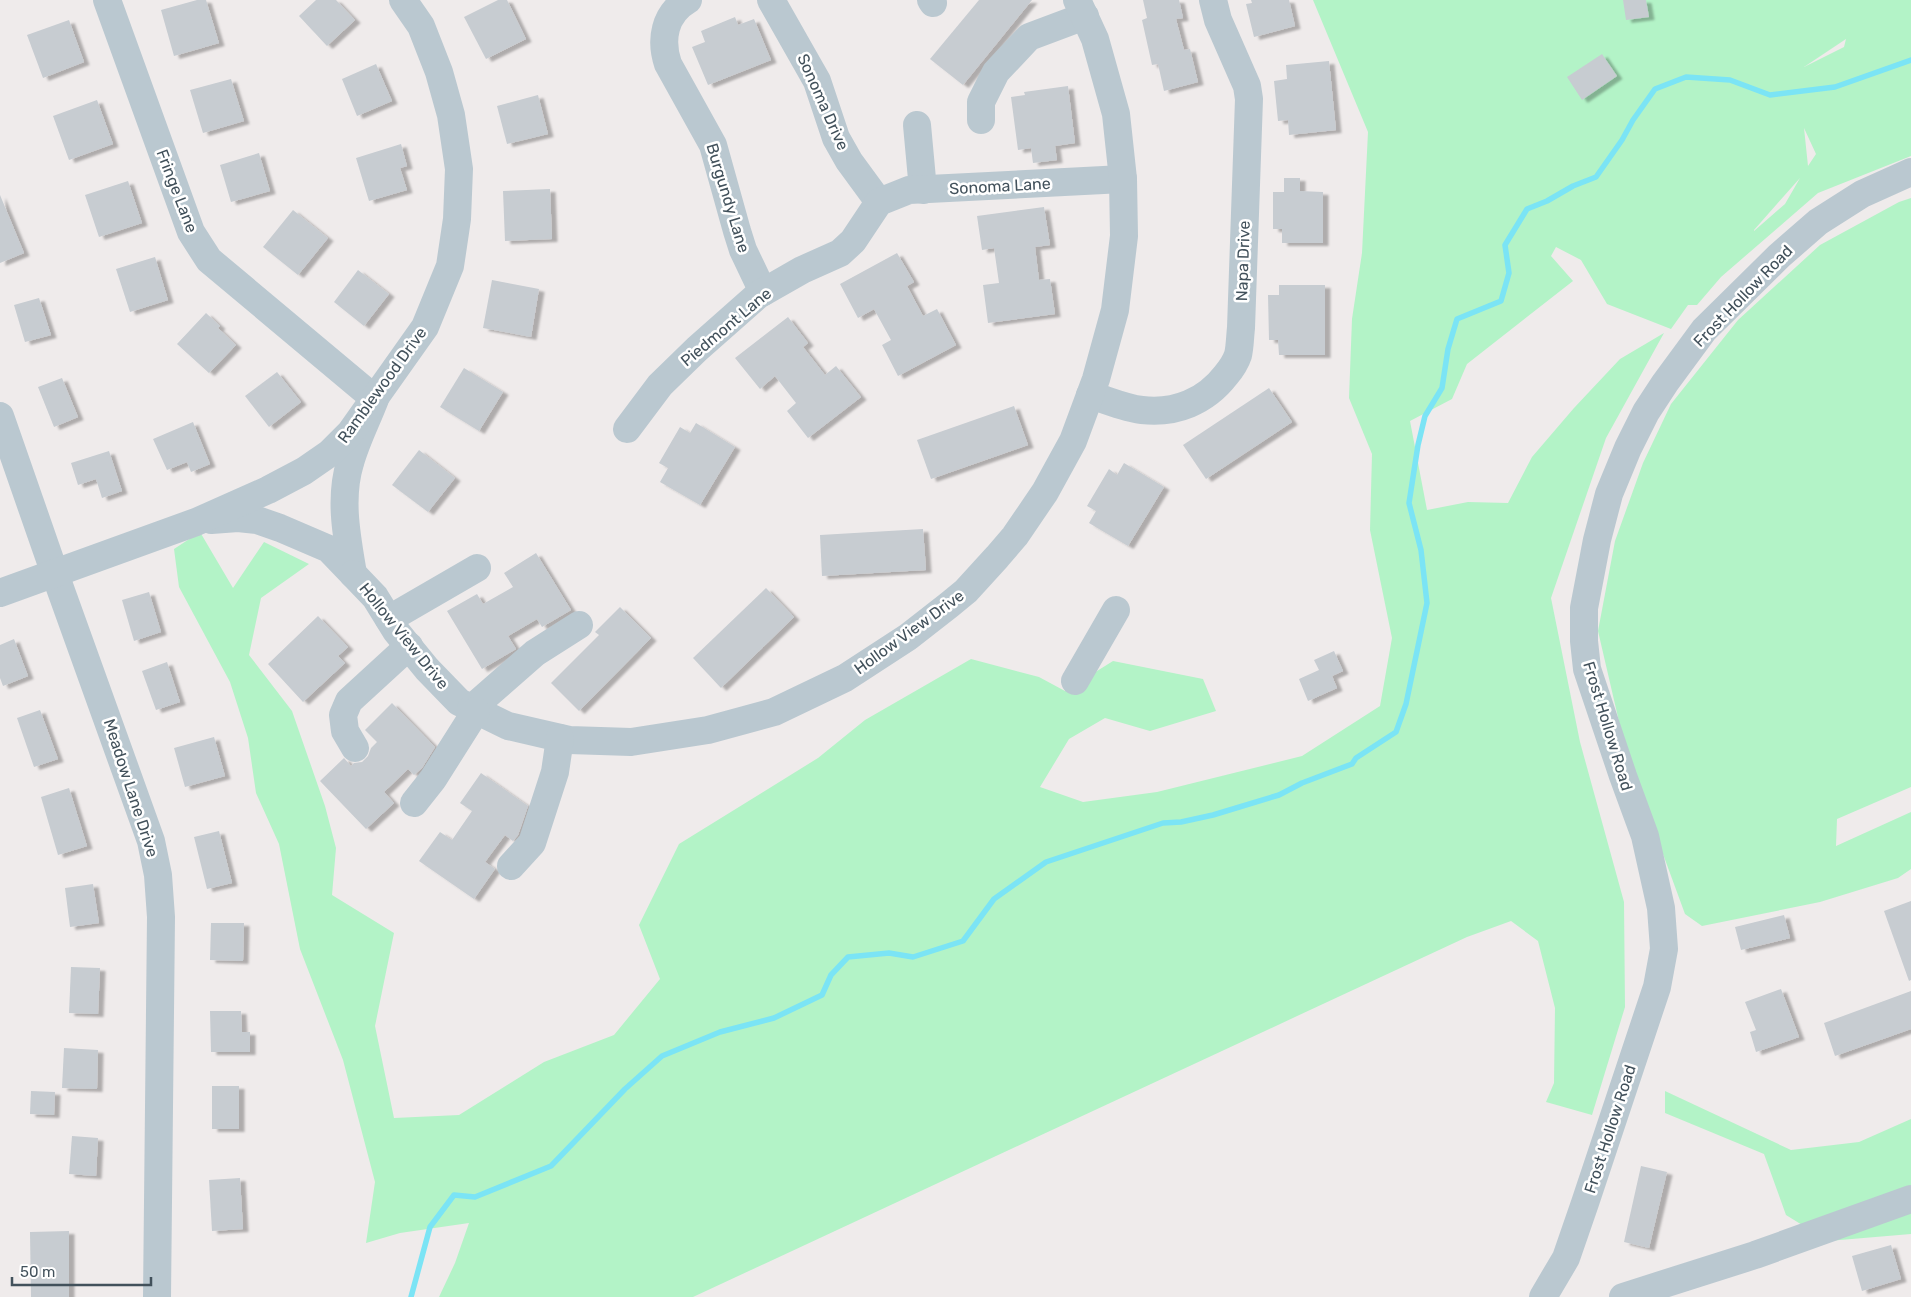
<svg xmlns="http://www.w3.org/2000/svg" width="1911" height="1297" viewBox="0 0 1911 1297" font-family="Rubik,sans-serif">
	<defs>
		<filter id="shadow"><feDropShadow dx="5.5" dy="3" stdDeviation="1" flood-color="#0004"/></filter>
	</defs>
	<rect width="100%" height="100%" fill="#efebeb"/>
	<!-- green -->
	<g fill="#b3f3c7" fill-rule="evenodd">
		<path d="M 1313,0 L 1911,0 L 1911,156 L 1818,193 L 1721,277 L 1697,305 L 1688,305 L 1671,329 L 1607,304 L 1581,260 L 1556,247 L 1551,256 L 1573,281 L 1467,364 L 1452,399 L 1410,421 L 1427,510 L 1468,502 L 1508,503 L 1532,457 L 1574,408 L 1620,359 L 1664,333 L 1606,438 L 1551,598 L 1580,742 L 1624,902 L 1625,1007 L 1592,1115 L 1546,1102 L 1554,1083 L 1555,1008 L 1538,941 L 1511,921 L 1467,937 L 693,1297 L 439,1297 L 455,1263 L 469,1223 L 400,1233 L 366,1243 L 375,1182 L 343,1060 L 300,949 L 279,844 L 256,793 L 248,738 L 230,682 L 179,587 L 174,549 L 200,532 L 233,588 L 264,542 L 309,564 L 261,598 L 249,655 L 292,711 L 325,806 L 336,848 L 332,895 L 394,933 L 375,1026 L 394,1118 L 459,1115 L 544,1062 L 614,1035 L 660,979 L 639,925 L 679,844 L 818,758 L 865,720 L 971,659 L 1039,677 L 1065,691 L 1113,661 L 1203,679 L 1216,711 L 1150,731 L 1105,718 L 1069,739 L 1040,787 L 1083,802 L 1157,792 L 1302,756 L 1380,706 L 1392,638 L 1370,530 L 1372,454 L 1349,398 L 1352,319 L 1362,253 L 1368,132 ZM 1846,39 L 1844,47 L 1804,67 ZM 1804,128 L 1816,154 L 1808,166 ZM 1800,178 L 1785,204 L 1754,231 L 1754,230 Z"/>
		<path d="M 1911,198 L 1911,787 L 1837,819 L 1836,846 L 1911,812 L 1911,869 L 1898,878 L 1820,902 L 1702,926 L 1685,914 L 1627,756 L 1598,631 L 1615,541 L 1643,463 L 1671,404 L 1738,320 L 1820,245 L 1899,202 Z"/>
		<path d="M 1665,1091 L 1791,1150 L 1859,1142 L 1911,1119 L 1911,1234 L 1828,1241 L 1786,1215 L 1764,1154 L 1665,1113 Z"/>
	</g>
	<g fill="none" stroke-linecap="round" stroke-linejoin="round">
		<!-- stream -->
		<path stroke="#7be4f5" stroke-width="5.5" d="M 411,1297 L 430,1227 L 454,1195 L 475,1197 L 551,1166 L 625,1089 L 662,1056 L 720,1032 L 774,1018 L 822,995 L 831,975 L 848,957 L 889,953 L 913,957 L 963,941 L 994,899 L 1046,862 L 1163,823 L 1181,822 L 1213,815 L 1279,795 L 1302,783 L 1352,764 L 1356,758 L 1396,732 L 1406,704 L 1427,603 L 1421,550 L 1409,503 L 1418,445 L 1425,416 L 1442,388 L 1448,349 L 1457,319 L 1501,301 L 1509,273 L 1505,245 L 1527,209 L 1547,201 L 1573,186 L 1596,177 L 1622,140 L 1633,120 L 1655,89 L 1686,77 L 1730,80 L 1770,95 L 1835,87 L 1911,60"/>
	</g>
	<!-- building -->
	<g fill="#c7ccd1" filter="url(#shadow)">
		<path d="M 197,0 L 206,0 L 219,43 L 174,56 L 161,10 Z"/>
		<path d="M 316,0 L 336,0 L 355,20 L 327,46 L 299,16 Z"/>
		<path d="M 498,0 L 507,0 L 526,39 L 486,59 L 464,17 Z"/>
		<path d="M 979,0 L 1032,0 L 963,85 L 930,59 Z"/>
		<path d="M 1143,0 L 1179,0 L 1183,18 L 1176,19 L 1184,50 L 1190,49 L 1198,82 L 1164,91 L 1158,64 L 1152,65 L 1142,20 L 1147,18 Z"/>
		<path d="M 1251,0 L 1289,0 L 1295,26 L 1254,37 L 1246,4 L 1252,3 Z"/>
		<path d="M 1623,0 L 1646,0 L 1649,17 L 1626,20 Z"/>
		<path d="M 735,17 L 738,25 L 754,19 L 771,60 L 708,85 L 692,47 L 705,42 L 701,31 Z"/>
		<path d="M 69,20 L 84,62 L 43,78 L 27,35 Z"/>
		<path d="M 1602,54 L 1617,76 L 1582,100 L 1567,77 Z"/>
		<path d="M 1329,61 L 1336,130 L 1289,135 L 1288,120 L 1278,121 L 1274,81 L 1287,79 L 1286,65 Z"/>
		<path d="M 376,64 L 392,101 L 357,116 L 342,79 Z"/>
		<path d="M 231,79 L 244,121 L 203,133 L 190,90 Z"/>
		<path d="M 1068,86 L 1075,143 L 1055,146 L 1057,160 L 1033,163 L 1031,148 L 1018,150 L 1011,97 L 1025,95 L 1024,92 Z"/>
		<path d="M 538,95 L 548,134 L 507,144 L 497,106 Z"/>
		<path d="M 97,100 L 113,144 L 69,160 L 53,116 Z"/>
		<path d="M 401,144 L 407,166 L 400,168 L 407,190 L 369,201 L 356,158 Z"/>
		<path d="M 259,153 L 270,191 L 231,202 L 220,165 Z"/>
		<path d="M 1284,178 L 1300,178 L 1300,191 L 1323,192 L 1323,243 L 1282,243 L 1282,229 L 1273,229 L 1273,192 L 1284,192 Z"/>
		<path d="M 128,181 L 142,223 L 99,237 L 85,195 Z"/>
		<path d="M 550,189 L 552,239 L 505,241 L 503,191 Z"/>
		<path d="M 0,195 L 24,253 L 0,263 Z"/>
		<path d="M 1044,207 L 1050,245 L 1035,247 L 1039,280 L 1050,279 L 1055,314 L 988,323 L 983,285 L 999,283 L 994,248 L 982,250 L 977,216 Z"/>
		<path d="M 293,210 L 328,238 L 298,275 L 263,247 Z"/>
		<path d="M 897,253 L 914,282 L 907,286 L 923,316 L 937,309 L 956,345 L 898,376 L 882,345 L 891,340 L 874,309 L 858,318 L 840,284 Z"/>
		<path d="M 155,257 L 168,300 L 130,312 L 116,269 Z"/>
		<path d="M 358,270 L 389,294 L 364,326 L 334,302 Z"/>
		<path d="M 492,280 L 539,289 L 531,337 L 483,328 Z"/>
		<path d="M 1279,285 L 1325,285 L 1325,355 L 1279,355 L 1278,340 L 1269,340 L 1268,295 L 1279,295 Z"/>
		<path d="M 39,298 L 51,335 L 25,342 L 14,305 Z"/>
		<path d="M 206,313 L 220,326 L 218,328 L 236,345 L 209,373 L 177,344 Z"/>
		<path d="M 788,317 L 808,343 L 803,347 L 825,375 L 836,366 L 861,397 L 808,438 L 787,411 L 796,403 L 775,376 L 760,389 L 735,358 Z"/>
		<path d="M 464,368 L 503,392 L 479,431 L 440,407 Z"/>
		<path d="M 277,372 L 301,402 L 269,427 L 245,396 Z"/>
		<path d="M 62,378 L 78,417 L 54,427 L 38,387 Z"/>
		<path d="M 1269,388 L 1292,422 L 1206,479 L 1183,445 Z"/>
		<path d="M 1014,406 L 1028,445 L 931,479 L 917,440 Z"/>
		<path d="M 193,422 L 210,464 L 191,472 L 187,462 L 167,470 L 153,439 Z"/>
		<path d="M 696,423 L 735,447 L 700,505 L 660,482 L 668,468 L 659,463 L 680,427 L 690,433 Z"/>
		<path d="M 419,450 L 455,478 L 428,512 L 392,485 Z"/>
		<path d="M 109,451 L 122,491 L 102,498 L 96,479 L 78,485 L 71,463 Z"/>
		<path d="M 1124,463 L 1164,487 L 1128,546 L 1089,523 L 1096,511 L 1087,506 L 1109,469 L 1117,475 Z"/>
		<path d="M 923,529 L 926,570 L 822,576 L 820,535 Z"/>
		<path d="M 536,553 L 571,610 L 542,627 L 537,619 L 508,636 L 516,649 L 482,669 L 447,611 L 477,594 L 483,604 L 513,587 L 504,573 Z"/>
		<path d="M 766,588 L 794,617 L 721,688 L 693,658 Z"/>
		<path d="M 149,592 L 161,632 L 134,641 L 122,600 Z"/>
		<path d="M 620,607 L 651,638 L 579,711 L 551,683 L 599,635 L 595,632 Z"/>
		<path d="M 318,616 L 348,647 L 338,656 L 345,663 L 303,702 L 268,664 Z"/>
		<path d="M 14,639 L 28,676 L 3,686 L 0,678 L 0,645 Z"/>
		<path d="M 1334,651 L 1343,671 L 1332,676 L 1337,688 L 1308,701 L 1299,679 L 1319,670 L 1314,660 Z"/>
		<path d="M 167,662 L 180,702 L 156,710 L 142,671 Z"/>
		<path d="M 392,703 L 435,747 L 422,768 L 414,775 L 408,769 L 384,792 L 394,803 L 366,829 L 320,781 L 344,758 L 351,766 L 354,763 L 362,762 L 368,756 L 371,748 L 377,742 L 365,730 Z"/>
		<path d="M 40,710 L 58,759 L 34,767 L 17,718 Z"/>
		<path d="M 214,737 L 225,776 L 185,787 L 174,748 Z"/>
		<path d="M 481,773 L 528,806 L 518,835 L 513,841 L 505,835 L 485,862 L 495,869 L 474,899 L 419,861 L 440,832 L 452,840 L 472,811 L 460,803 Z"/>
		<path d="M 69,788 L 87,846 L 58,855 L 41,797 Z"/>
		<path d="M 219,831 L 232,883 L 207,889 L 194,837 Z"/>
		<path d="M 93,884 L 99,923 L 70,927 L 65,888 Z"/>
		<path d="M 1911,901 L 1911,980 L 1909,981 L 1884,911 Z"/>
		<path d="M 1784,915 L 1790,938 L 1741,950 L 1735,927 Z"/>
		<path d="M 211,923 L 244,923 L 243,961 L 210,960 Z"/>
		<path d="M 71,967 L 100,968 L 98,1014 L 69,1013 Z"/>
		<path d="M 1781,989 L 1799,1037 L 1756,1052 L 1750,1032 L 1756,1030 L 1745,1002 Z"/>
		<path d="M 1911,991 L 1911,1029 L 1835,1056 L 1824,1023 Z"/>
		<path d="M 210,1011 L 241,1011 L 242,1032 L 250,1032 L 250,1052 L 211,1052 Z"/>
		<path d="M 64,1048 L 98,1050 L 97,1089 L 62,1088 Z"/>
		<rect x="212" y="1086" width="27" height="43"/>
		<path d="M 31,1091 L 55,1092 L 54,1115 L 30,1114 Z"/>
		<path d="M 72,1136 L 98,1138 L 96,1176 L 69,1174 Z"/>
		<path d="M 1641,1166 L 1667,1172 L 1649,1248 L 1624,1242 Z"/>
		<path d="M 240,1178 L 243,1229 L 212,1231 L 209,1180 Z"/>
		<path d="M 69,1231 L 69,1297 L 31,1297 L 30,1232 Z"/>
		<path d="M 1891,1245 L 1901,1279 L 1862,1291 L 1852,1256 Z"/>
	</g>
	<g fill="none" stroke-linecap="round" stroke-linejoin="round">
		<!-- minor -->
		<g stroke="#bac8d0" stroke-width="28">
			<path d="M 107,0 L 191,232 L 209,260 L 375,399 C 367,420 356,441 350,463 C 339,499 347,538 353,574 L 329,549 L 280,528 L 257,520 L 238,518 L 211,520"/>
			<path d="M 688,0 C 664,14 660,40 668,64 L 713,145 L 737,231 L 743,250 L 763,292"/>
			<path d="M 771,0 L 817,81 L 836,138 L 849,161 L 879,202"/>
			<path d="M 931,0 L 933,3"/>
			<path d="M 981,120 L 981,102 L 996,72 L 1029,37 L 1085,16"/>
			<path d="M 917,125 L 923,190"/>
			<path d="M 1090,395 C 1107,400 1125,408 1142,410 C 1176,414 1206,401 1226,375 C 1231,369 1236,361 1238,355 C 1240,347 1240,336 1241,328 L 1249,99 L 1247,86 L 1218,20 L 1213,0"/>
			<path d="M 0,416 L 55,574 L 151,841 L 158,875 L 161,917 L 157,1297"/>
			<path d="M 627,429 L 660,385 L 697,349 L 758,295 L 802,270 L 840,253 L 853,241 L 879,202 L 909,190 L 1123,179"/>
			<path d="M 353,574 L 375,597 L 396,631 L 427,669 L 459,702 L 508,726 L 569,740 L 631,742 L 708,730 L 774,712 L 845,678 L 908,637 L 949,605 L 966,591 L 997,557 L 1015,536 L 1045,492 L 1073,441 L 1096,379 L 1115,310 L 1124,236 L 1123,179 L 1116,114 L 1095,39 L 1077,0"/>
			<path d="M 0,593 L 196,522 L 268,490 L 304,471 L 330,453 L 350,433 L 425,327 L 450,266 L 457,219 L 459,169 L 451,115 L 439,72 L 421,26 L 403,0"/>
			<path d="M 389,619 L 477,568"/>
			<path d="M 1075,681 L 1116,610"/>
			<path d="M 471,709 L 535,653 L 579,625"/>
			<path d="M 355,748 L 345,731 L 343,715 L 349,701 L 409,646"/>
			<path d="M 414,803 L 433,779 L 476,711"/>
			<path d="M 511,866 L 532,843 L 555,772 L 560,738"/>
			<path d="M 1543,1297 L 1566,1258 L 1585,1203 L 1657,987 L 1664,949 L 1661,908 L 1645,836 L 1623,776 L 1587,669 L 1584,641 L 1584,608 L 1597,540 L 1609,494 L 1628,448 L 1646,412 L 1665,383 L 1704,330 L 1779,256 L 1818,222 L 1862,194 L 1911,172"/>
			<path d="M 1623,1297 L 1755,1255 L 1911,1199"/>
		</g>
	</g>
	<g text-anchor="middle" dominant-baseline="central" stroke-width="5" stroke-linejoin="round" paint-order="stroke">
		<!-- street labels -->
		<g font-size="16" fill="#42515b" stroke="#fff">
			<text transform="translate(823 102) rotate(66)">Sonoma Drive</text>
			<text transform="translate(1000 186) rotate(-3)">Sonoma Lane</text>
			<text transform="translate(177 191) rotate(69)">Fringe Lane</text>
			<text transform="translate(728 198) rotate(73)">Burgundy Lane</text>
			<text transform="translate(1243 261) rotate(-88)">Napa Drive</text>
			<text transform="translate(1743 296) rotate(-46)">Frost Hollow Road</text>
			<text transform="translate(726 327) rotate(-40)">Piedmont Lane</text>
			<text transform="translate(382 385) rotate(-54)">Ramblewood Drive</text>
			<text transform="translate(909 632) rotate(-36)">Hollow View Drive</text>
			<text transform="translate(404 636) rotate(51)">Hollow View Drive</text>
			<text transform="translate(1608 726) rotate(73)">Frost Hollow Road</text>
			<text transform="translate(131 788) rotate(72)">Meadow Lane Drive</text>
			<text transform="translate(1610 1129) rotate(-72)">Frost Hollow Road</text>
		</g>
	</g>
	<!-- scale -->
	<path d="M12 1277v8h139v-8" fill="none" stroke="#42515b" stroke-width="2.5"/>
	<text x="20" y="1277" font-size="15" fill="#42515b" stroke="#ffffff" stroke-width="4" paint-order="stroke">50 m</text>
</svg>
